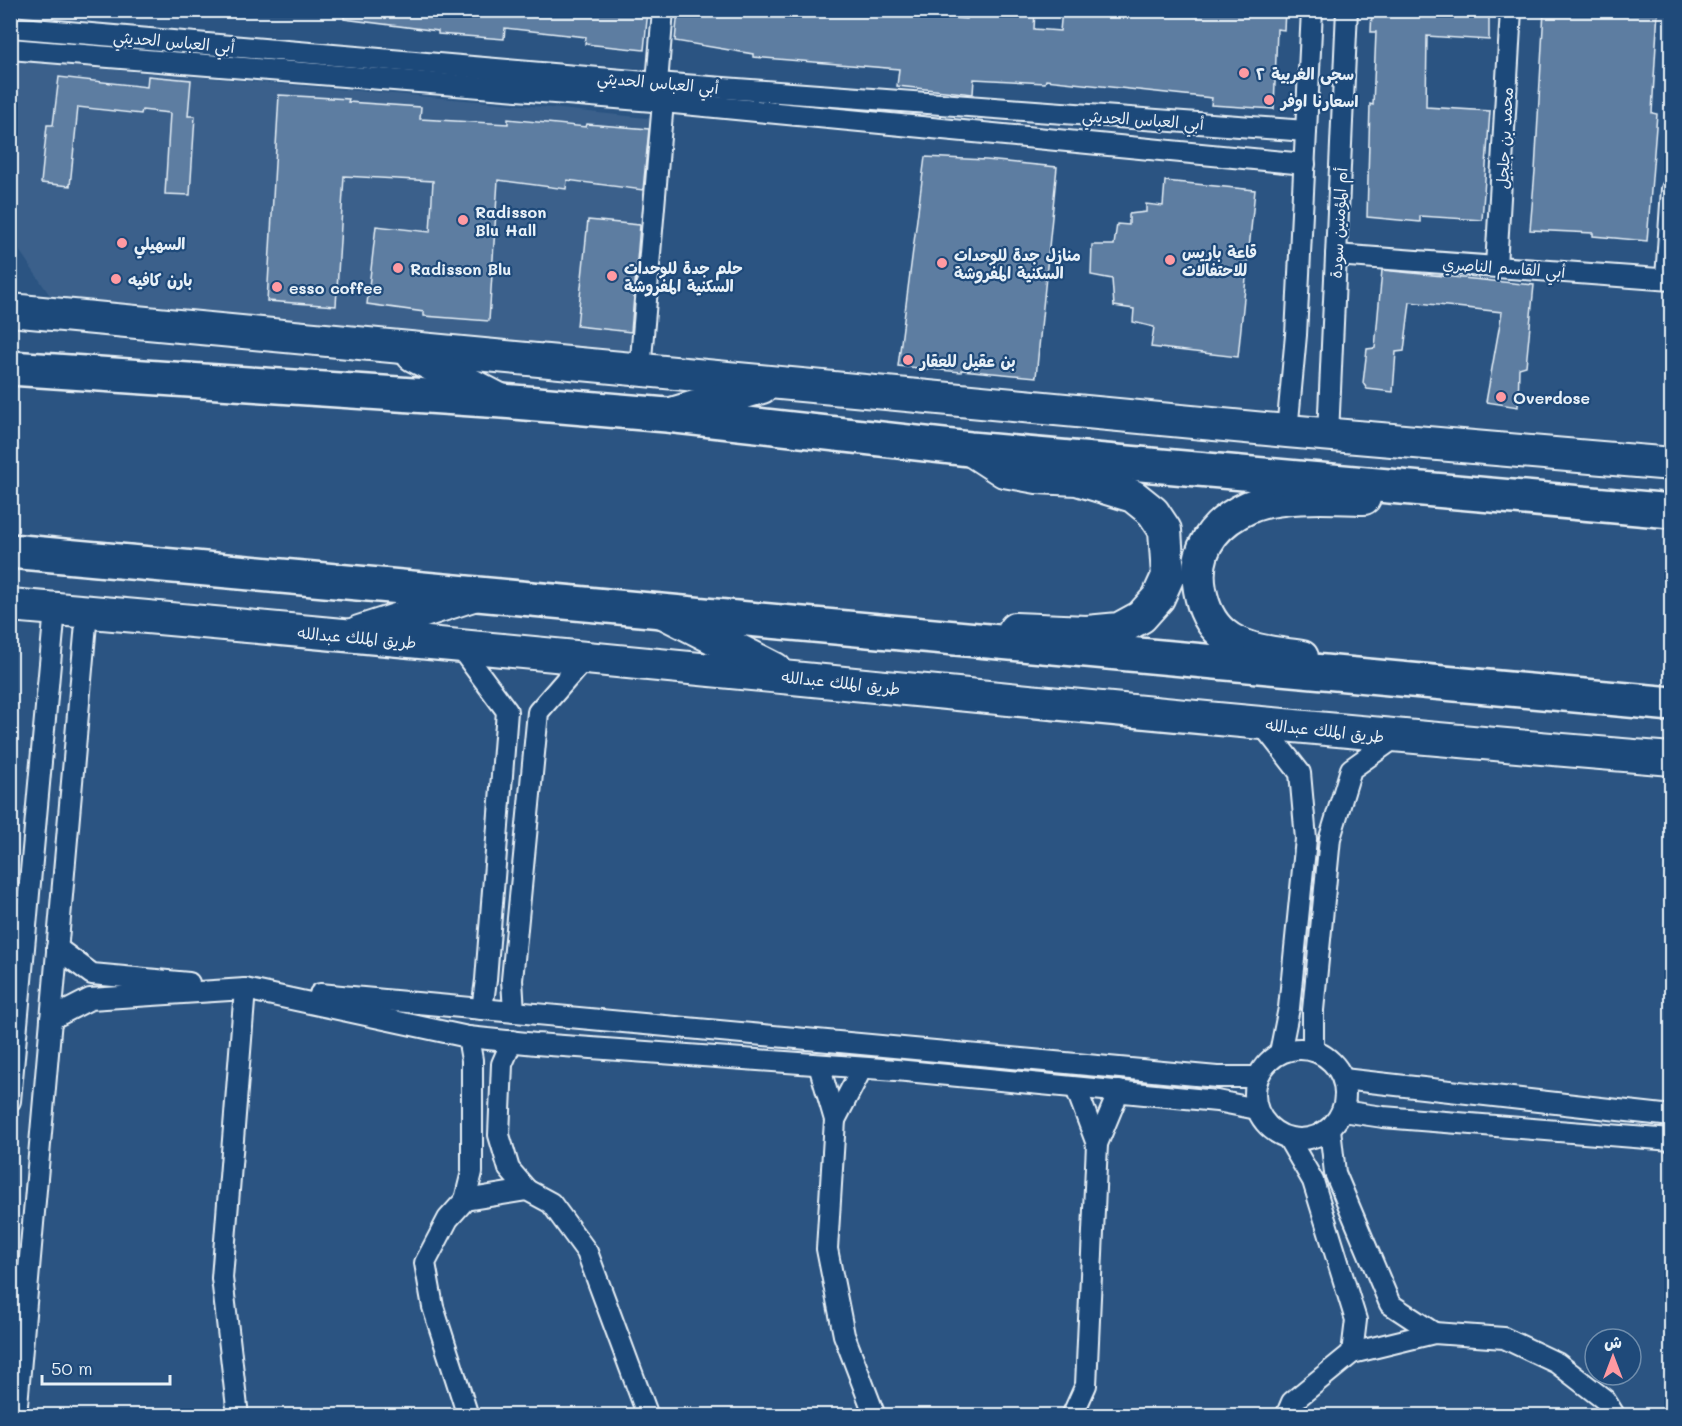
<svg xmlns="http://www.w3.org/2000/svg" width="1682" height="1426" viewBox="0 0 1682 1426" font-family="Mali,'Playpen Sans Arabic',sans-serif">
	<rect width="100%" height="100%" fill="#2b5482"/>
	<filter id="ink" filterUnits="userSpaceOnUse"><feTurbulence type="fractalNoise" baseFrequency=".0167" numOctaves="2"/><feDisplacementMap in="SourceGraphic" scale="12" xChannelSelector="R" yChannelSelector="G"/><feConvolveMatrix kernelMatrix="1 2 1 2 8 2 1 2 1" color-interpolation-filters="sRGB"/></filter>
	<g filter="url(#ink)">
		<!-- built -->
		<path fill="#3a608b" d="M 10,61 L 522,105 L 656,119 L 633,356 L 53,300 L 11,238 Z"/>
		<!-- building -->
		<g fill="#5d7da1" stroke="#e8f1f8" stroke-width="1.5">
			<path d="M 344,10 L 648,10 L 644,50 L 585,44 L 586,37 L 505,28 L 504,39 L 438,34 L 438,31 L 344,19 Z"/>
			<path d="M 678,10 L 902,10 L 902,15 L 967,19 L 968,10 L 1035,10 L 1034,29 L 1060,31 L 1062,10 L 1285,10 L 1284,30 L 1277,29 L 1274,109 L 1211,105 L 1212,98 L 1046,80 L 1045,83 L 974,79 L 973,94 L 897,86 L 899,69 L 753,57 L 753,54 L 675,41 Z"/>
			<path d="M 1372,10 L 1489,10 L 1489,40 L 1427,36 L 1426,107 L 1490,111 L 1482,220 L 1420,216 L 1420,222 L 1367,217 L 1370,104 L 1373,105 L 1376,32 L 1371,32 Z"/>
			<path d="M 1544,10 L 1658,10 L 1652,113 L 1657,114 L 1647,241 L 1593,236 L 1593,233 L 1530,230 L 1535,171 Z"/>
			<path d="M 148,76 L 191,80 L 188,116 L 195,116 L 190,195 L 165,194 L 170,113 L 142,110 L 141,114 L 78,107 L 70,186 L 41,183 L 47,125 L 53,125 L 59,77 L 147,87 Z"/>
			<path d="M 279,95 L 349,99 L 348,102 L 421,107 L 420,119 L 508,124 L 508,119 L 586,127 L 587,124 L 649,129 L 643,190 L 567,180 L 566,189 L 498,180 L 489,321 L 424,316 L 424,312 L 367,304 L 376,226 L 430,232 L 433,181 L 344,176 L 336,306 L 267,301 Z"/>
			<path d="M 925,157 L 986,160 L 1057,167 L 1036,377 L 961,370 L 961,372 L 898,366 Z"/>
			<path d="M 1165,181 L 1255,190 L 1238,357 L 1151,347 L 1154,327 L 1133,322 L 1134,309 L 1114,306 L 1112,279 L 1091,275 L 1092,245 L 1114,245 L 1117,224 L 1129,225 L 1129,214 L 1146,212 L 1146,204 L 1163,206 Z"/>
			<path d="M 588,220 L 640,225 L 631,332 L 577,326 Z"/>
			<path d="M 1382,270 L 1534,285 L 1526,366 L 1519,368 L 1518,407 L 1486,402 L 1502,312 L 1410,302 L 1404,351 L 1396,352 L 1393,392 L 1367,389 L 1363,383 L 1367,349 L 1375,348 Z"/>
		</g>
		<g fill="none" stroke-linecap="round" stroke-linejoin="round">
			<defs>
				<g id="street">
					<path d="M 10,27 L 657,83 L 1306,131"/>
					<path d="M 10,49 L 653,101 L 1305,164"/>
					<path d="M 657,83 L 663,10"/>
					<path d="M 1336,255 L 1672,280"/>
					<path d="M 1496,266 L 1511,10"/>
					<path d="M 1666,279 L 1672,189"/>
					<path d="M 640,370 L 663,102"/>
					<path d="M 1287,431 L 1296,335 L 1312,10"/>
					<path d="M 1328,435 L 1347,10"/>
					<path d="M 459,646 L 507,711 L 486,980 L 482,1009"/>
					<path d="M 1261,723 L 1300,773 L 1306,839 L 1289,1008 L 1280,1053"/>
					<path d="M 57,948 L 92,974 L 189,983"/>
					<path d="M 320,994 L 1217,1077 L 1258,1077"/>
					<path d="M 514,1012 L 512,980 L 538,712 L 585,658"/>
					<path d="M 51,1019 L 90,999 L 245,989 L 468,1037 L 536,1044 L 896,1070 L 1217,1101 L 1257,1109"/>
					<path d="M 512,1041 L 502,1064 L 499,1135 L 509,1169 L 527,1190"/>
					<circle cx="1300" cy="1094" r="45"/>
					<path d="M 1313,1050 L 1313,1010 L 1330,838 L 1351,769 L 1396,737"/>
					<path d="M 819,1065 L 835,1120 L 827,1249 L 844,1335 L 875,1416"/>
					<path d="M 1343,1079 L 1672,1116"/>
					<path d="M 1076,1088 L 1097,1144"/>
					<path d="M 10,1101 L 55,609"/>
					<path d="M 1342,1111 L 1383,1117 L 1672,1140"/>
					<path d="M 835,1120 L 862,1068"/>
					<path d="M 1330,1129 L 1335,1173 L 1390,1304 L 1434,1333"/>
					<path d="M 1288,1138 L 1313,1181 L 1356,1320 L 1352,1353"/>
					<path d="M 465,1200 L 472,1172 L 472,1060 L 468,1037"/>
					<path d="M 16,1416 L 87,612"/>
					<path d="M 238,1416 L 222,1278 L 245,989"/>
					<path d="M 468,1416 L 433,1307 L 425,1263 L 448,1219 L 465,1200 L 527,1190 L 551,1203 L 587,1252 L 648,1416"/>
					<path d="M 1072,1416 L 1086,1385 L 1097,1144 L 1119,1091"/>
					<path d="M 1286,1416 L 1292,1402 L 1352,1353 L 1434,1333 L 1504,1338 L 1557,1363 L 1605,1400 L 1615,1416"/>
				</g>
				<g id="primary">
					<path d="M 10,310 L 1287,431 L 1672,464"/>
					<path d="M 413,355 L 502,401"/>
					<path d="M 668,415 L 762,387"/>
					<path d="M 970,449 L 1004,471 L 1037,477 L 1077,479 L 1133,496 L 1153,512 L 1165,530 L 1168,576 L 1158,598 L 1141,617 L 1119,629 L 1087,632 L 1015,629"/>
					<path d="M 10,605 C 565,652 1117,714 1672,759"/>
					<path d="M 661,611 L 775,669"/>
					<path d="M 359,632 L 476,594"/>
					<path d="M 1302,657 C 1276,653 1244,652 1223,634 C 1210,623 1203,607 1200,590 C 1193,551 1213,523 1249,507 C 1280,494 1331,497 1364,498"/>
				</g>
				<g id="highway">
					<path d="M 10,368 L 502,401 L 667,415 L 970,449 L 1672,511"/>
					<path d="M 10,551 L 1672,704"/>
				</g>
			</defs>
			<!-- street casing -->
			<use href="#street" stroke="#e8f1f8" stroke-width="24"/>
			<!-- primary casing -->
			<use href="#primary" stroke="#e8f1f8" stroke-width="36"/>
			<!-- highway casing -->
			<use href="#highway" stroke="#e8f1f8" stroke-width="38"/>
			<!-- street -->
			<use href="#street" stroke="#1f4a7a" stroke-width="20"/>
			<!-- primary -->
			<use href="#primary" stroke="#1f4a7a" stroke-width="32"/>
			<!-- highway -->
			<use href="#highway" stroke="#1f4a7a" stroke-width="33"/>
		</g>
	</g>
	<!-- markers -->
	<g fill="#ff9aa2" stroke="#1f4a7a" stroke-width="2">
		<circle cx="1244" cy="73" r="6"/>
		<circle cx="1269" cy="100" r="6"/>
		<circle cx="463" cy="220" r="6"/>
		<circle cx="122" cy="243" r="6"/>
		<circle cx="1170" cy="260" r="6"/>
		<circle cx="942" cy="263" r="6"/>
		<circle cx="398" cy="268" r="6"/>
		<circle cx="612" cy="276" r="6"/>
		<circle cx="116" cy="279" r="6"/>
		<circle cx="277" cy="287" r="6"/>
		<circle cx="908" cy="360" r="6"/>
		<circle cx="1501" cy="397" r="6"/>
	</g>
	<g text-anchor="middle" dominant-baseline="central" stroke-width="4.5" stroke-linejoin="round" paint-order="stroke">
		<!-- street labels -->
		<g font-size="16" fill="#e8f1f8" stroke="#1f4a7a">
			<text transform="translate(174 41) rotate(5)">أبي العباس الحديثي</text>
			<text transform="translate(658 82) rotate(5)">أبي العباس الحديثي</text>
			<text transform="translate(1143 119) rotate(4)">أبي العباس الحديثي</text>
			<text transform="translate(1504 138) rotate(-87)">محمد بن جلجل</text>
			<text transform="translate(1338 223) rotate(-87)">أم المؤمنين سودة</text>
			<text transform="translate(1504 267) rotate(4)">أبي القاسم الناصري</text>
			<text transform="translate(357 637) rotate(5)">طريق الملك عبدالله</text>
			<text transform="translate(841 682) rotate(6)">طريق الملك عبدالله</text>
			<text transform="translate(1325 730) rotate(6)">طريق الملك عبدالله</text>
		</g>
		<!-- poi labels -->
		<g font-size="16" font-weight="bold" fill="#e8f1f8" stroke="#1f4a7a" text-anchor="start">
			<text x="1256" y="73">سجى الغربية ٢</text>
			<text x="1281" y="100">اسعارنا اوفر</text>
			<text x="475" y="211">Radisson<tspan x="475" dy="18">Blu Hall</tspan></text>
			<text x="134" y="243">السهيلي</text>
			<text x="1182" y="251">قاعة باريس<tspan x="1182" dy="18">للاحتفالات</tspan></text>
			<text x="954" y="254">منازل جدة للوحدات<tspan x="954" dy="18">السكنية المفروشة</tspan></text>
			<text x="624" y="267">حلم جدة للوحدات<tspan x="624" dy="18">السكنية المفروشة</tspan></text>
			<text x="410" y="268">Radisson Blu</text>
			<text x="128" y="279">بارن كافيه</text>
			<text x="289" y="287">esso coffee</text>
			<text x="920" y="360">بن عقيل للعقار</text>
			<text x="1513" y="397">Overdose</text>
		</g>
	</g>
	<!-- margin -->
	<rect width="1682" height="1426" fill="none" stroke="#1f4a7a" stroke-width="36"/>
	<rect x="18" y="18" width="1646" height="1390" fill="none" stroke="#e8f1f8" stroke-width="2" filter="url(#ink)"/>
	<!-- north arrow -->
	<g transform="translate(1613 1357)"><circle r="28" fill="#1f4a7a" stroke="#6f8dac" stroke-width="1.5"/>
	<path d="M0-4.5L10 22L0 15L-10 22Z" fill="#ff9aa2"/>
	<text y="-9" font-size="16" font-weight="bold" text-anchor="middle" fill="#e8f1f8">ش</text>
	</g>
	<!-- scale -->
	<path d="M42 1375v9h128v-9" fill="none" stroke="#e8f1f8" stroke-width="3"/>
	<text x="51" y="1375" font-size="18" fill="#e8f1f8" stroke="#1f4a7a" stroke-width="4.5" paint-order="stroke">50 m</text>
</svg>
